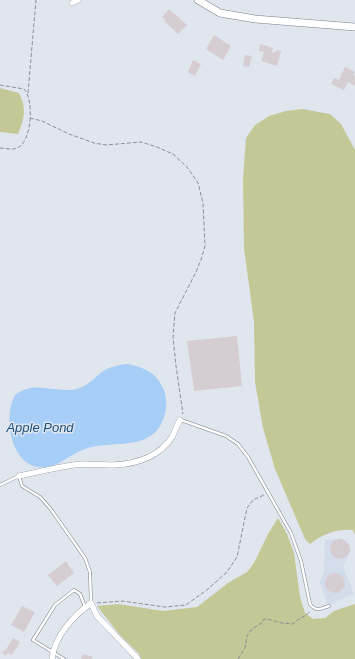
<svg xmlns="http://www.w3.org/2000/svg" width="355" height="659" viewBox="0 0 355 659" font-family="Helvetica,sans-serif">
	<rect width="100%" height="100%" fill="#e0e6ee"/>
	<!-- built -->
	<path fill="#d2dcea" d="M 341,539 L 347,542 L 350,548 L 350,551 L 343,567 L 354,594 L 328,605 L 320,582 L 324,571 L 325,540 Z"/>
	<!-- green -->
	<g fill="#c4c896">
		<path d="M 0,88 L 19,93 C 27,109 24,119 18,134 L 0,132 Z"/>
		<path d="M 302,109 L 330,114 L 341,124 L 355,150 L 355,535 L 353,530 C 336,529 323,534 310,544 L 305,539 L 275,469 L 263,428 L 255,382 L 254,322 L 244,248 L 243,180 L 246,138 L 255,125 L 269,116 L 286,111 Z"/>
		<path d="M 278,518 L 287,534 L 294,553 L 300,597 L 305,613 L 313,619 L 325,618 L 334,611 L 355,604 L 355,659 L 141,659 L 139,654 L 119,634 L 97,606 L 119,604 L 163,611 L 197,607 L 228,583 L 247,572 L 254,563 L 268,534 Z"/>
	</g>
	<!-- water -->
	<path fill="#a6cef6" d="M 127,364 C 144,367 157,373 164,390 C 167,399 167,408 164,417 C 153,452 115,440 88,448 C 78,451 68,458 59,463 C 16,484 0,424 15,395 C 37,378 59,397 82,387 C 90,384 95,377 102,372 C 109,367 118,365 127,364 Z"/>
	<!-- building -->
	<g fill="#d6cdd3">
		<path d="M 169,9 L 187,25 L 178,34 L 164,21 L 166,20 L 162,17 Z"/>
		<path d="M 214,35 L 231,46 L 223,60 L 206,49 Z"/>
		<path d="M 260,44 L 273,48 L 272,52 L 275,53 L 276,50 L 281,51 L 277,66 L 261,61 L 264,52 L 259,51 Z"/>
		<path d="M 245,55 L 252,56 L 249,67 L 243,66 Z"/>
		<path d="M 193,60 L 201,64 L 195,76 L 188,72 Z"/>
		<path d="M 345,67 L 355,72 L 353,75 L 355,76 L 355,86 L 348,82 L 344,90 L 331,84 L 334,78 L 339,80 Z"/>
		<path d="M 237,336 L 242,386 L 194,391 L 187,341 Z"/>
		<circle cx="340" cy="549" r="10"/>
		<path d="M 66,561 L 74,573 L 57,586 L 48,575 Z"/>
		<circle cx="335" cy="583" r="10"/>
		<path d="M 22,606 L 35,612 L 24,632 L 11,625 Z"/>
		<path d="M 13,638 L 20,642 L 12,655 L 7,653 L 6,656 L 2,653 L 4,650 L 5,651 Z"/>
		<path d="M 83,654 L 93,657 L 92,659 L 81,659 Z"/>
	</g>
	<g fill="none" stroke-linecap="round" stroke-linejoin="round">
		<defs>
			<g id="service">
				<path d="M 181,420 L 226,436 L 238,444 L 248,457 L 291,533 L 301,561 L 310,604 C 316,612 320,609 329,606"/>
				<path d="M 0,485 L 19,476 L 22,486 L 40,497 L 50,508 L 85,558 L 90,572 L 91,603"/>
				<path d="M 64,659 L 33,640 L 55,605 L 74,590 L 80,594 L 85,607"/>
			</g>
			<g id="minor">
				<path d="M 72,3 L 78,0"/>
				<path d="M 19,476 C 39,472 61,466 82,464 C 93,464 103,465 113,465 C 136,464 159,457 172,437 C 175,431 177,425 180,420"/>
				<path d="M 52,659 C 54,637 73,616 91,603 L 97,616 L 138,659"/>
			</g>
			<path id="tertiary" d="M 198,0 L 220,13 L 255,19 L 355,27"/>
		</defs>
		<!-- service casing -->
		<use href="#service" stroke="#797f86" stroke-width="3.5"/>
		<!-- minor casing -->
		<use href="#minor" stroke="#797f86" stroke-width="6"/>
		<!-- tertiary casing -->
		<use href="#tertiary" stroke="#797f86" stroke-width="8"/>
		<!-- path -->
		<g stroke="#8a8f94" stroke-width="1" stroke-dasharray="4 2" stroke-linecap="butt">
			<path d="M 0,85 L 24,89 C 34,99 32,139 19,147 C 13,151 6,148 0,148"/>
			<path d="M 28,93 L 36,0"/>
			<path d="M 30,118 L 42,121 L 69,134 L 94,143 L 106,145 L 141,142 L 157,147 L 173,154 L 187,167 L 198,183 L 203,203 L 205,246 L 201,260 L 195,274 L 175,313 L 173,337 L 176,366 L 183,414"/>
			<path d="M 97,603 L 122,601 L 165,607 L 186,605 L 208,589 L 227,572 L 237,557 L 247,508 L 253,500 L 264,495"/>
			<path d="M 238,659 L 245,648 L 247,636 L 252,629 L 263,622 L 264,619 L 267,619 L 282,623 L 293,624 C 298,618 306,617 310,611"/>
		</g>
		<!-- service -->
		<use href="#service" stroke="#fff" stroke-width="2.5"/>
		<!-- minor -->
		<use href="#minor" stroke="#fff" stroke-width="5.5"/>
		<!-- tertiary -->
		<use href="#tertiary" stroke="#fff" stroke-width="7"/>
	</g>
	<g text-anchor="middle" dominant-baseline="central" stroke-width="3" stroke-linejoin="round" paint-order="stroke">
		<!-- water labels -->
		<g font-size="13" font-style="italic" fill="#1a507d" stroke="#e0e6ee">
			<text x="40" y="427">Apple Pond</text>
		</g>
	</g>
</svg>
